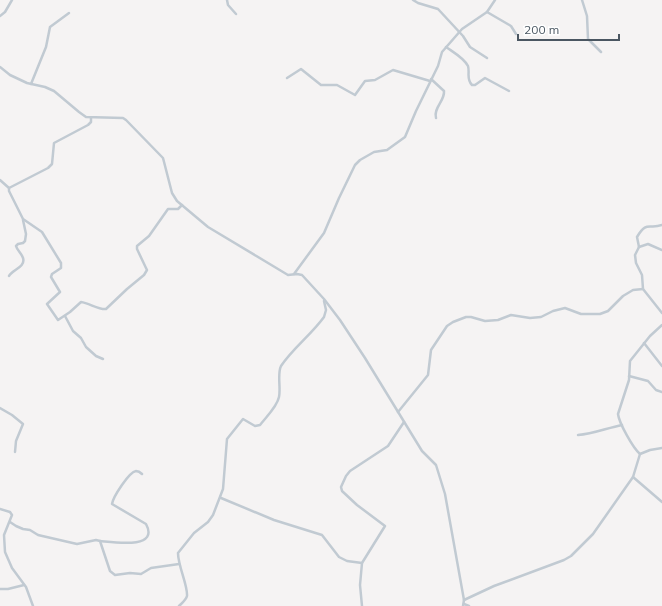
<svg xmlns="http://www.w3.org/2000/svg" width="662" height="606" viewBox="0 0 662 606" font-family="Mulish,sans-serif">
	<rect width="100%" height="100%" fill="#f5f3f3"/>
	<g fill="none" stroke-linecap="round" stroke-linejoin="round">
		<!-- minor -->
		<g stroke="#c1cad2" stroke-width="2.5">
			<path d="M 227,0 L 228,5 L 236,14"/>
			<path d="M 413,0 L 418,3 L 438,9 L 463,36 L 470,47 L 487,58"/>
			<path d="M 582,0 L 587,16 L 588,39 L 601,52"/>
			<path d="M 487,12 L 511,26 L 516,34"/>
			<path d="M 0,16 L 5,12 L 12,0"/>
			<path d="M 446,47 C 453,52 464,58 468,66 C 470,73 466,79 472,85 L 475,85 L 485,78 L 509,91"/>
			<path d="M 0,67 L 10,75 L 27,83 L 45,87 L 54,91 L 79,112 L 86,117 L 123,118 L 126,120 L 163,158 L 172,193 L 177,201 L 208,227 L 288,275 L 297,274 L 302,275 L 324,299 L 340,320 L 365,358 L 422,451 L 436,465 L 445,494 L 464,600 L 463,606"/>
			<path d="M 287,78 L 301,69 L 321,85 L 337,85 L 355,95 L 365,81 L 375,80 L 393,70 L 430,81"/>
			<path d="M 431,79 L 444,91 C 445,101 433,108 436,118"/>
			<path d="M 31,84 L 46,47 L 50,27 L 69,13"/>
			<path d="M 0,180 L 9,188 L 9,191 L 23,219 L 42,232 L 61,263 L 61,268 L 52,274 L 51,277 L 60,292 L 47,304 L 58,320 L 70,312 L 81,302 C 89,303 99,310 106,309 L 127,289 L 144,275 L 147,270 L 146,268 L 137,249 L 137,246 L 149,236 L 168,209 L 178,209 L 182,205"/>
			<path d="M 9,188 L 48,168 L 52,164 L 54,143 L 88,125 L 91,122 L 91,118"/>
			<path d="M 662,225 C 649,230 647,220 637,237 L 639,247 L 635,255 L 636,263 L 642,275 L 643,289 L 662,313"/>
			<path d="M 639,247 L 648,244 L 662,250"/>
			<path d="M 294,274 L 324,233 L 339,198 L 355,165 L 360,160 L 374,152 L 387,150 L 405,137 L 416,111 L 438,66 L 442,52 L 462,29 L 487,12 L 495,0"/>
			<path d="M 9,276 C 12,270 26,267 23,258 C 22,254 17,250 16,246 L 18,244 L 23,243 L 25,241 L 26,234 L 23,220"/>
			<path d="M 65,316 L 73,331 L 81,338 L 86,347 L 96,356 L 103,359"/>
			<path d="M 644,343 L 662,366"/>
			<path d="M 629,376 L 648,381 L 656,390 L 662,392"/>
			<path d="M 0,408 L 12,415 L 23,424 L 16,441 L 15,452"/>
			<path d="M 398,412 L 428,375 L 431,350 L 447,326 L 453,322 L 466,317 L 471,317 L 485,321 L 498,320 L 511,315 L 530,318 L 541,317 L 553,311 L 565,308 L 581,314 L 600,314 L 608,311 L 623,296 L 633,290 L 643,289"/>
			<path d="M 578,435 C 593,434 607,428 622,425"/>
			<path d="M 640,454 C 633,448 619,423 618,414 L 629,380 L 630,361 L 650,336 L 662,325"/>
			<path d="M 633,477 L 662,502"/>
			<path d="M 221,498 L 274,520 L 322,535 L 339,557 L 347,561 L 362,563"/>
			<path d="M 0,509 L 10,512 L 12,515 L 4,535 L 5,552 L 12,568 L 26,587 L 33,606"/>
			<path d="M 10,522 L 16,526 L 23,529 L 30,530 L 38,535 L 77,544 L 96,540 L 100,541 L 110,571 L 115,575 L 130,573 L 141,574 L 151,568 L 179,564"/>
			<path d="M 100,541 C 112,542 160,550 146,524 L 112,504 C 113,497 129,472 136,471 C 138,471 140,472 142,474"/>
			<path d="M 0,589 L 8,589 L 24,585"/>
			<path d="M 464,600 L 494,586 L 564,560 L 571,556 L 593,534 L 633,477 L 640,454 L 650,450 L 662,448"/>
			<path d="M 464,604 L 469,606"/>
			<path d="M 179,606 C 182,603 186,600 187,596 C 188,586 178,566 178,553 L 194,533 L 208,522 L 213,515 L 223,489 L 227,439 L 243,419 L 255,426 L 260,425 C 266,417 277,407 279,397 C 281,388 277,374 281,366 C 293,348 311,335 324,317 L 326,310 L 324,301"/>
			<path d="M 362,606 L 360,585 L 362,563 L 385,526 L 357,505 L 342,491 L 341,487 L 346,476 L 350,471 L 388,446 L 404,422"/>
		</g>
	</g>
	<!-- scale -->
	<path d="M518 34v6h101v-6" fill="none" stroke="#4a5661" stroke-width="2"/>
	<text x="524" y="34" font-size="12" fill="#4a5661" stroke="#ffffff" stroke-width="3" paint-order="stroke">200 m</text>
</svg>
